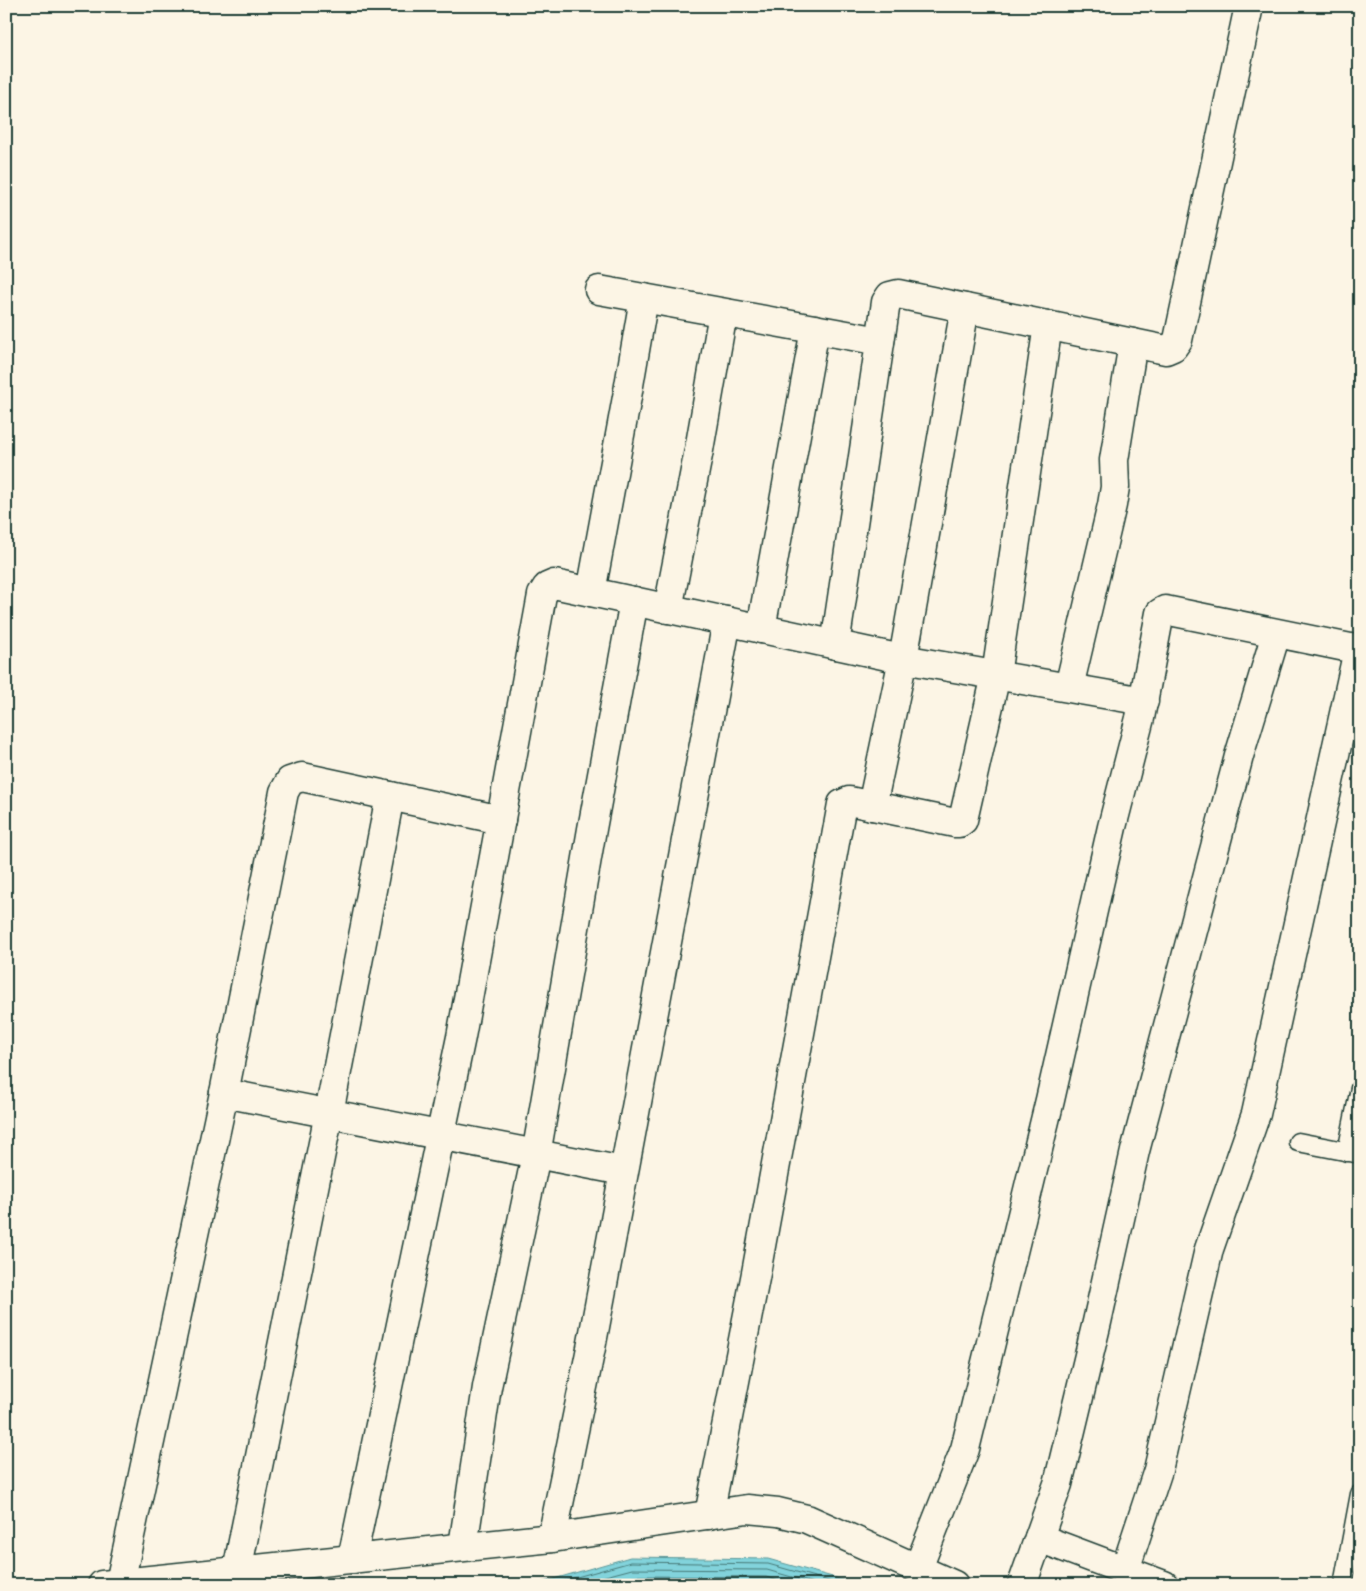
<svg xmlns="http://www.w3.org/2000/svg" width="1366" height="1591" viewBox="0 0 1366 1591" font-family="Caveat,sans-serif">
	<rect width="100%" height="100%" fill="#fcf5e5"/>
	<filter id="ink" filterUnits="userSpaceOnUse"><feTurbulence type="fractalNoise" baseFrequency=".02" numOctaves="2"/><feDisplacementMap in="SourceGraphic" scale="10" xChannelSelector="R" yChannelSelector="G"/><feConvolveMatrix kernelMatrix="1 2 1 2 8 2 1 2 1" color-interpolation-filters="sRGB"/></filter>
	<g filter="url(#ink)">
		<!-- water -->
		<path fill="#82d3db" stroke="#5a9798" d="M 630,1557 L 768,1559 L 861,1585 L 533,1585 Z"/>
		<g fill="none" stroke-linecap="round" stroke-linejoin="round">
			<!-- shore -->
			<g stroke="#477977" stroke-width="1">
				<path d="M 548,1585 L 631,1562 L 768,1564 L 843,1585"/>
				<path d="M 572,1585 L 632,1569 L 767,1570 L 820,1585"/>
				<path d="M 601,1585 L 633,1576 L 766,1577 L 792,1585"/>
			</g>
			<defs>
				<g id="service">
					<path d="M 1298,1142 L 1360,1154"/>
					<path d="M 1347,1152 L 1360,1088"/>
					<path d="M 1343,1585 L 1360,1494"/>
				</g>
				<g id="minor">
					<path d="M 599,290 L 880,341"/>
					<path d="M 591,592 L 627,397 L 644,298"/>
					<path d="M 668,609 L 699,450 L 723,313"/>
					<path d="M 761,629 L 815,329"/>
					<path d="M 835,645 L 886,302 L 890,296 L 898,294 L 1166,350 L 1173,347 L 1178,340 L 1249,6"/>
					<path d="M 1069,687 L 1112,505 L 1115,487 L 1114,460 L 1133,343"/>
					<path d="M 872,806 L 903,659 L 965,308"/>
					<path d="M 224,1093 L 623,1171"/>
					<path d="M 709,1515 L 756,1273 L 842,804 L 849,801 L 955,823 L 959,823 L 963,820 L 996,675 L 1048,325"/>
					<path d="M 552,1538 L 592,1343 L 727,621"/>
					<path d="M 1039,1538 L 1164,1585"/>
					<path d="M 463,1546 L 487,1387 L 536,1155 L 592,829 L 634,601"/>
					<path d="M 352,1559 L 461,1037 L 542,595 L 547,587 L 554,584 L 897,658 L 1144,701"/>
					<path d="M 918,1568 L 965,1449 L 1050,1100 L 1112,827 L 1140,718 L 1160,613 L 1165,610 L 1360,650"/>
					<path d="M 1125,1570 L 1158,1470 L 1209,1249 L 1256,1114 L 1358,650"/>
					<path d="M 237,1571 L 329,1113 L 390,796"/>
					<path d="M 120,1583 L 224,1093 L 284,792 L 290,781 L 302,777 L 501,820"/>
					<path d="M 1022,1585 L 1058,1484 L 1097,1322 L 1135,1151 L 1239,756 L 1276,634"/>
				</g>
				<path id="tertiary" d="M 102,1585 L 552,1538 L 747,1509 L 778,1512 L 807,1519 L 954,1585"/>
			</defs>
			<!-- service casing -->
			<use href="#service" stroke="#1f3d34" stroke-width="21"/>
			<!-- minor casing -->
			<use href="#minor" stroke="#1f3d34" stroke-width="31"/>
			<!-- tertiary casing -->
			<use href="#tertiary" stroke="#1f3d34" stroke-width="31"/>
			<!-- service -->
			<use href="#service" stroke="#fcf5e5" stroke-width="18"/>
			<!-- minor -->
			<use href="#minor" stroke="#fcf5e5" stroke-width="28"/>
			<!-- tertiary -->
			<use href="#tertiary" stroke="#fcf5e5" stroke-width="28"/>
		</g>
	</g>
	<!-- margin -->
	<rect width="1366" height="1591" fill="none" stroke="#fcf5e5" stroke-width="25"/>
	<rect x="12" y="12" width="1341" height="1566" fill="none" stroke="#1f3d34" stroke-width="2" filter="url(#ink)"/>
</svg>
